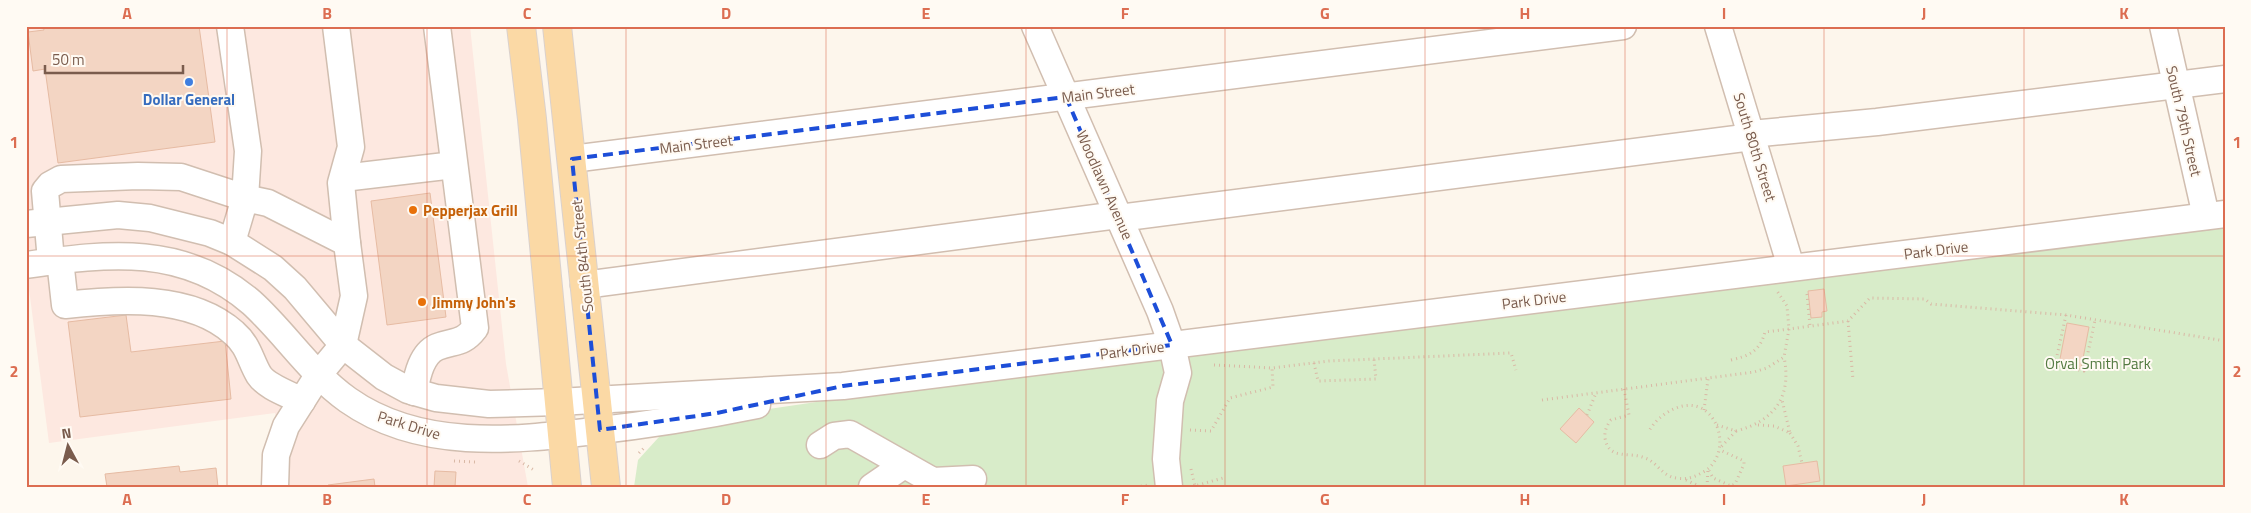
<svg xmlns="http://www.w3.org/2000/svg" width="2251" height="513" viewBox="0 0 2251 513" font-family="'Titillium Web',sans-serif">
	<rect width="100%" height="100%" fill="#fdf6ec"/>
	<!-- commercial -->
	<path fill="#fde8e0" d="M 26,26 L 470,26 L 506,364 L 528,487 L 285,487 L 275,413 L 49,443 L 26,266 Z"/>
	<!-- green -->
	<path fill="#d8ecc9" d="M 2225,222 L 2225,487 L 634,487 L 638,460 L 669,426 L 729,415 L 891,391 Z"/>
	<!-- building -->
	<g fill="#f3d5c3" stroke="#e6bba3">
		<path d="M 43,26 L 199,26 L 215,142 L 58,163 L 45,69 L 33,71 L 28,32 L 44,30 Z"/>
		<path d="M 430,193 L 446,317 L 387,325 L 371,201 Z"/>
		<path d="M 1824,289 L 1827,311 L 1822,312 L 1822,317 L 1811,318 L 1808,291 Z"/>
		<path d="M 126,315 L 131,352 L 225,341 L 231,399 L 80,417 L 68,322 Z"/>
		<path d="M 2067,323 L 2089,327 L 2081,369 L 2059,364 Z"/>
		<path d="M 1579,408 L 1594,422 L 1576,443 L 1560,429 Z"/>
		<path d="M 1817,461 L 1820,481 L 1786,486 L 1783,466 Z"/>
		<path d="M 179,466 L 180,472 L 216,468 L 218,487 L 107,487 L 105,474 Z"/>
		<path d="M 435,471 L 456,472 L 455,487 L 434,487 Z"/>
		<path d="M 374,479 L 375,487 L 328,487 L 328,485 Z"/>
	</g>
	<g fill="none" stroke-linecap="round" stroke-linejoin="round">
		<defs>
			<g id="minor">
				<path d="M 336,26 L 351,147 L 341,183 L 347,243"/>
				<path d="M 1035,26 L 1160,311 L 1172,345 L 1178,373 L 1170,401 L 1166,459 L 1169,487"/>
				<path d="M 1718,26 L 1791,267"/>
				<path d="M 2163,26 L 2206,216"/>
				<path d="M 1751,134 L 1877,122 L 2225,79"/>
				<path d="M 572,159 L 1623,26"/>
				<path d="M 343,178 L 454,165"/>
				<path d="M 1119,218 L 1752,137"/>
				<path d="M 26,224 L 118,215 L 150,218 L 210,233 L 232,242 L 273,268 L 295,288 L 343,345 L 384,377 L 408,390 L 436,398 L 489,404 L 558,402 L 843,386 L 2225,214"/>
				<path d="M 232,242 L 245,198 L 268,203 L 347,243 L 354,296 L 343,345 L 319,374 L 286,426 L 276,455 L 275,487"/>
				<path d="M 60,260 L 65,305 C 119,299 191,294 234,333 C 249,346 250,360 259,375 C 267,387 289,394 302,401"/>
				<path d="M 51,261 L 45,191 L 50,185 L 61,179 L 138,176 L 181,177 L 245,198 L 248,151 L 230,26"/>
				<path d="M 26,265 C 109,253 184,244 252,303 C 285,333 311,374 348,400 C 419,450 511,441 593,431 C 648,425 703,416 757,405"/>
				<path d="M 584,285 L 1118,215"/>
				<path d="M 414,392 C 417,377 421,354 437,347 C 454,340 462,345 475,328 L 437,26"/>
				<path d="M 820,445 L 834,436 L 850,434 L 933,481 L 973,479"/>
				<path d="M 872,487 L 904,465"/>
			</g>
			<g id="major">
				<path d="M 521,26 L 532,119 L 567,487"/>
				<path d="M 557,26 L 606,487"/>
			</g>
		</defs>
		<!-- minor casing -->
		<use href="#minor" stroke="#d1beb0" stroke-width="29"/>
		<!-- major casing -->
		<use href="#major" stroke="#dad1cd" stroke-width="30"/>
		<!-- path -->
		<g stroke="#d9b8a5" stroke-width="3" stroke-dasharray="1 4" stroke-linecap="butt">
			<path d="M 1807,294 L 1810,326"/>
			<path d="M 2066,315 L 2055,365 L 2084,371 L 2095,320"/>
			<path d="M 1848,321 L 1853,380"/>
			<path d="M 1731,360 C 1749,356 1760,351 1765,332 L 1789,329 L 1787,306 L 1777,291"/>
			<path d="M 1314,363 L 1318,381 L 1376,379 L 1374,359"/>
			<path d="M 1214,365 L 1272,368 L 1329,361 L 1511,353 L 1516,370"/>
			<path d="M 1624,389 L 1629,415 L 1611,420 C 1607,425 1604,432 1605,438 C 1609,461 1629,451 1645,458 C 1657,462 1662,476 1676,478 C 1687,480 1695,477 1705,471 C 1725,458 1724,427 1707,412 C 1688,395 1658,414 1649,431"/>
			<path d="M 1542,400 L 1754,372 L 1767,368 L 1784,357 L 1789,329 L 1848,321 L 1870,298 L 1925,299 L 1931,304 L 2066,315 L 2225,341"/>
			<path d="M 1704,410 L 1708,379"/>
			<path d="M 1587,415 L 1596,393"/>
			<path d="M 1717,425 L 1736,431 L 1721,447"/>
			<path d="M 1758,425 L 1774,426 L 1790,433 L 1782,400"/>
			<path d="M 1190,430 L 1211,431 L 1230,398 L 1273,387 L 1272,368"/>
			<path d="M 1736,431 C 1775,421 1792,396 1784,357"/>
			<path d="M 1790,433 L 1798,446 L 1802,463"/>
			<path d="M 639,453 L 646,446"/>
			<path d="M 454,461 L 476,462"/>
			<path d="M 519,461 L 534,470"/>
			<path d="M 1191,469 L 1195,486 L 1223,478"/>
			<path d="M 1686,480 L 1701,487"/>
			<path d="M 1136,487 L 1148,485"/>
			<path d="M 1707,487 L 1708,469 L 1713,478 L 1731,486 L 1735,484 L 1744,464 L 1744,461 L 1720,450"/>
		</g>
		<!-- minor -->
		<use href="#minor" stroke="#fff" stroke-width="26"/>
		<!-- major -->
		<use href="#major" stroke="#fbd9a5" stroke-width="28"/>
	</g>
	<!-- marked area -->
	<path fill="none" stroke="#1d4ed8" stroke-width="4" stroke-dasharray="10 6" stroke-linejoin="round" d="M 1066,97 L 1172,345 L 843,386 L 717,413 L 600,430 L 572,159 Z"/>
	<!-- grid -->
	<path fill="none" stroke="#dc6d51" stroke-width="1" stroke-opacity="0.55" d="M 227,26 L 227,487M 427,26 L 427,487M 626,26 L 626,487M 826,26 L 826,487M 1026,26 L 1026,487M 1225,26 L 1225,487M 1425,26 L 1425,487M 1625,26 L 1625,487M 1824,26 L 1824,487M 2024,26 L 2024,487M 26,256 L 2225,256"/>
	<!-- markers -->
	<circle fill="#3f7fe0" stroke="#fffaf3" stroke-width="2" cx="189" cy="82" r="5"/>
	<g fill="#e8710a" stroke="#fffaf3" stroke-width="2">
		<circle cx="413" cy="210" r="5"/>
		<circle cx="422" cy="302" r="5"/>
	</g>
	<g text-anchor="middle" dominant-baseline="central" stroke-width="4" stroke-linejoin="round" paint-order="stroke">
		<!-- street labels -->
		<g font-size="15" fill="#7a5c4d" stroke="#fffaf3">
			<text transform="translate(1098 93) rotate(-7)">Main Street</text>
			<text transform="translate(2184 121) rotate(77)">South 79th Street</text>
			<text transform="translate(696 144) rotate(-7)">Main Street</text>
			<text transform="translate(1755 147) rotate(73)">South 80th Street</text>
			<text transform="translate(1105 185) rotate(66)">Woodlawn Avenue</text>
			<text transform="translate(1936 250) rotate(-7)">Park Drive</text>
			<text transform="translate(582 256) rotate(-96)">South 84th Street</text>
			<text transform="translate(1534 300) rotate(-7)">Park Drive</text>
			<text transform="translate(1132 350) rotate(-7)">Park Drive</text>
			<text transform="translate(409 425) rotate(17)">Park Drive</text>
		</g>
		<!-- shop labels -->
		<g font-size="15" font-weight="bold" fill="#366cbe" stroke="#fffaf3">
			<text x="189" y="99">Dollar General</text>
		</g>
		<!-- food labels -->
		<g font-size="15" font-weight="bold" fill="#c56008" stroke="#fffaf3" text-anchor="start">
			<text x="423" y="210">Pepperjax Grill</text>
			<text x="432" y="302">Jimmy John's</text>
		</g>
		<!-- park labels -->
		<g font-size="15" fill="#537a41" stroke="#fffaf3">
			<text x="2098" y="363">Orval Smith Park</text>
		</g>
	</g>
	<!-- border -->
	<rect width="2251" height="513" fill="none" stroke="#fffaf3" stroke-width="55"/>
	<!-- north arrow -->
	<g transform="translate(68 446) rotate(353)" stroke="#fffaf3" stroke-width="4" paint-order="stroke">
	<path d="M0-4L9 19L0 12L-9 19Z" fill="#7a5c4d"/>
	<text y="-8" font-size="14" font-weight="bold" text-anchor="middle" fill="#7a5c4d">N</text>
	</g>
	<!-- scale -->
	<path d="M45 65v8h138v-8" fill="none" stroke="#7a5c4d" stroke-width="2.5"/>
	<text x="52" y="65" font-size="15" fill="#7a5c4d" stroke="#fffaf3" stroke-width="4" paint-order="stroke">50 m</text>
	<rect x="28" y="28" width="2196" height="458" fill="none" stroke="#dc6d51" stroke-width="2"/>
	<g font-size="16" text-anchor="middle" font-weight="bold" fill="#dc6d51">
		<text x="127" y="19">A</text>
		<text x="327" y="19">B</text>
		<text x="527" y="19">C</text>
		<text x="726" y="19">D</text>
		<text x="926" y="19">E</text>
		<text x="1125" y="19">F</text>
		<text x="1325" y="19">G</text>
		<text x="1525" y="19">H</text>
		<text x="1724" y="19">I</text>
		<text x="1924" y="19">J</text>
		<text x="2124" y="19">K</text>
		<text x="14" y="148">1</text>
		<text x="2237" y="148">1</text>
		<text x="14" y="377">2</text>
		<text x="2237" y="377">2</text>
		<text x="127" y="505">A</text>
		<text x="327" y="505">B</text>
		<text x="527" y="505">C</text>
		<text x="726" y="505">D</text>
		<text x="926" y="505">E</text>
		<text x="1125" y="505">F</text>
		<text x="1325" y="505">G</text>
		<text x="1525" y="505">H</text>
		<text x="1724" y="505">I</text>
		<text x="1924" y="505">J</text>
		<text x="2124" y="505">K</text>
	</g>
</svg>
